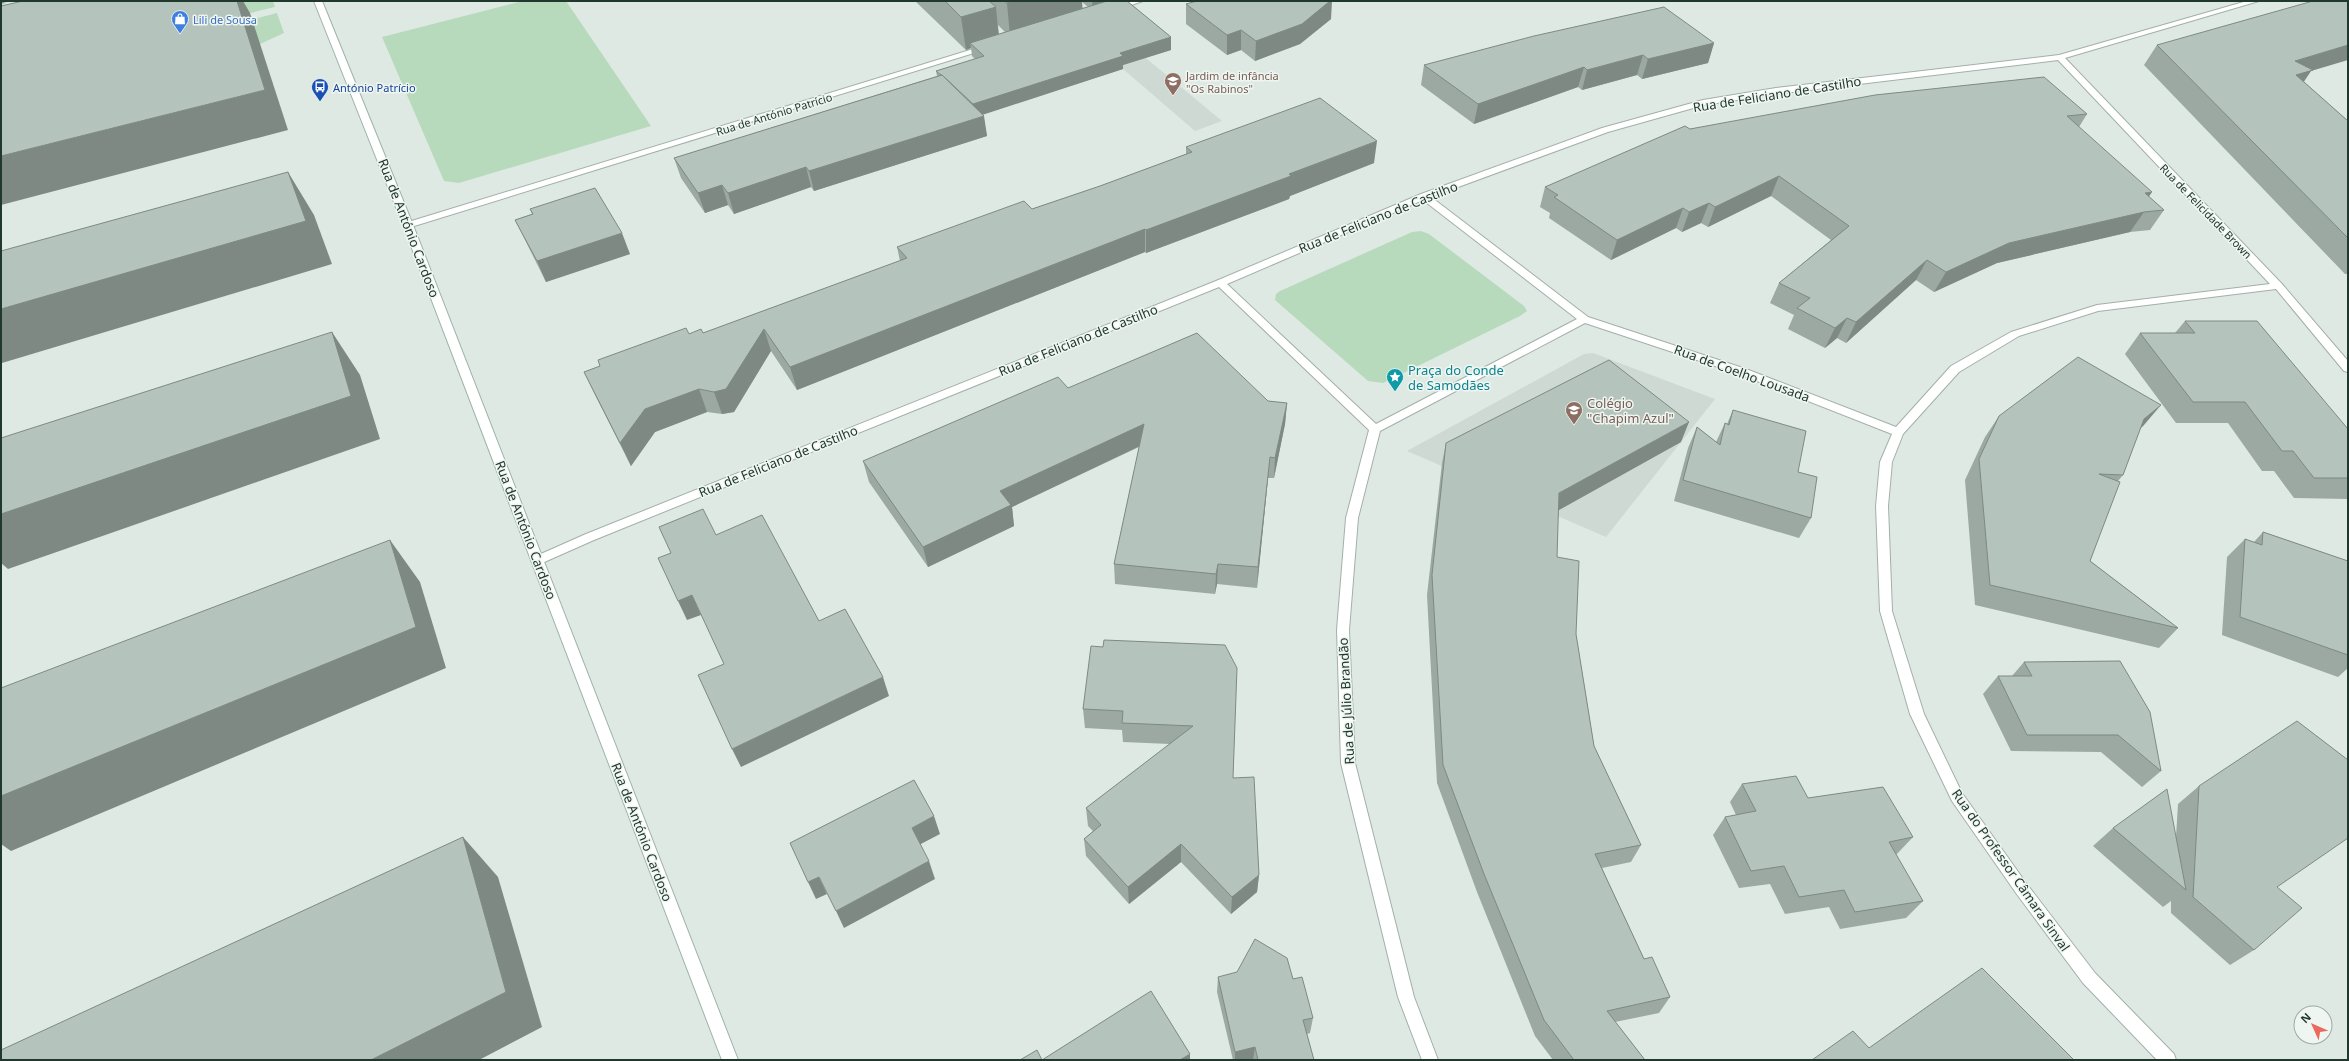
<svg xmlns="http://www.w3.org/2000/svg" width="2349" height="1061" viewBox="0 0 2349 1061" font-family="'Noto Sans',sans-serif">
	<rect width="100%" height="100%" fill="#dfe9e3"/>
	<!-- built -->
	<g fill="#cdd9d2">
		<path d="M 1118,35 L 1222,121 L 1195,131 L 1086,37 Z"/>
		<path d="M 1593,353 L 1715,399 L 1606,537 L 1407,451 L 1584,354 Z"/>
	</g>
	<!-- green -->
	<g fill="#b8dabc">
		<path d="M 228,1 L 273,1 L 275,7 L 234,17 Z"/>
		<path d="M 523,1 L 566,1 L 651,126 L 459,183 L 444,181 L 382,37 Z"/>
		<path d="M 277,13 L 284,33 L 258,45 L 239,23 Z"/>
		<path d="M 1421,231 L 1429,234 L 1524,306 L 1527,311 L 1520,316 L 1383,383 L 1368,381 L 1275,300 L 1276,294 L 1280,291 L 1412,232 Z"/>
	</g>
	<g fill="none" stroke-linecap="round" stroke-linejoin="round">
		<defs>
			<g id="street">
				<path d="M 1131,1 L 1143,1 L 1114,11 L 1110,9 Z"/>
				<path d="M 2247,1 L 2259,1 L 2065,58 L 2282,284 L 2348,361 L 2348,372 L 2344,371 L 2276,289 L 2098,311 L 2019,336 L 1959,372 L 1903,434 L 1892,462 L 1888,506 L 1892,611 L 1924,714 L 1962,793 L 2026,883 L 2095,973 L 2174,1054 L 2176,1060 L 2157,1060 L 2083,983 L 2016,893 L 1952,801 L 1910,714 L 1880,611 L 1876,506 L 1880,462 L 1892,434 L 1739,374 L 1585,323 L 1380,431 L 1358,518 L 1349,630 L 1355,763 L 1414,997 L 1438,1060 L 1422,1060 L 1398,997 L 1341,763 L 1337,630 L 1346,518 L 1369,430 L 1219,287 L 594,540 L 542,563 L 534,563 L 532,560 L 534,557 L 586,534 L 1216,281 L 1421,194 L 1602,128 L 1703,100 L 1776,88 L 2059,55 ZM 2058,60 L 2270,284 L 2097,305 L 2011,332 L 1951,366 L 1896,427 L 1746,369 L 1588,317 L 1431,197 L 1608,132 L 1704,105 L 1776,94 ZM 1423,200 L 1577,319 L 1376,424 L 1227,284 Z"/>
				<path d="M 983,46 L 990,48 L 411,227 L 405,227 L 403,225 L 405,223 Z"/>
			</g>
			<path id="secondary" d="M 314,1 L 322,1 L 413,225 L 738,1060 L 722,1060 L 403,225 Z"/>
			<path id="primary" d="M 1,1 L 7,1 L 1,4 Z"/>
		</defs>
		<!-- street casing -->
		<use href="#street" stroke="#a2b0a9" stroke-width="2"/>
		<!-- secondary casing -->
		<use href="#secondary" stroke="#9eb4a9" stroke-width="2"/>
		<!-- primary casing -->
		<use href="#primary" stroke="#bcc3c1" stroke-width="2"/>
		<!-- street -->
		<use href="#street" fill="#fff" fill-rule="evenodd"/>
		<!-- secondary -->
		<use href="#secondary" fill="#fff" fill-rule="evenodd"/>
		<!-- primary -->
		<use href="#primary" fill="#659d87" fill-rule="evenodd"/>
	</g>
	<!-- wall -->
	<g fill="#9ba9a2" fill-rule="evenodd">
		<path d="M 915,1 L 1127,1 L 1171,37 L 1171,50 L 1123,65 L 1123,69 L 983,114 L 987,136 L 814,191 L 811,187 L 734,214 L 728,205 L 705,213 L 681,178 L 674,158 L 937,76 L 936,71 L 975,59 L 972,56 L 971,48 L 966,50 ZM 1082,2 L 1088,7 L 1082,8 ZM 998,25 L 1005,32 L 999,34 Z"/>
		<path d="M 1186,4 L 1331,19 L 1300,44 L 1255,61 L 1241,50 L 1227,55 L 1186,24 Z"/>
		<path d="M 1714,43 L 1708,63 L 1642,79 L 1637,75 L 1582,90 L 1578,87 L 1474,124 L 1421,85 L 1424,65 Z"/>
		<path d="M 2157,45 L 2311,71 L 2304,82 L 2348,121 L 2348,274 L 2345,274 L 2144,65 Z"/>
		<path d="M 2087,114 L 2079,127 L 2149,197 L 2164,210 L 2150,230 L 2130,232 L 1997,263 L 1934,292 L 1916,280 L 1846,343 L 1837,338 L 1825,348 L 1788,329 L 1794,315 L 1770,303 L 1779,283 L 1831,240 L 1771,196 L 1708,227 L 1701,223 L 1682,232 L 1676,228 L 1611,260 L 1549,218 L 1550,213 L 1540,207 L 1545,187 L 1690,129 Z"/>
		<path d="M 1186,147 L 1374,163 L 1290,196 L 1289,199 L 1146,253 L 1145,252 L 797,390 L 771,351 L 734,412 L 722,414 L 707,412 L 655,432 L 631,466 L 595,395 L 584,372 L 689,334 L 703,333 L 900,261 L 897,247 L 1032,209 L 1100,186 L 1186,154 Z"/>
		<path d="M 530,209 L 630,254 L 546,282 L 515,220 L 532,214 Z"/>
		<path d="M 2185,321 L 2348,429 L 2348,499 L 2294,498 L 2274,471 L 2262,471 L 2228,423 L 2176,423 L 2125,354 L 2140,333 L 2175,333 Z"/>
		<path d="M 1068,388 L 1268,401 L 1287,403 L 1285,424 L 1274,478 L 1268,478 L 1257,588 L 1217,584 L 1215,594 L 1115,584 L 1114,564 L 1139,447 L 1012,507 L 1014,526 L 928,567 L 869,482 L 863,461 Z"/>
		<path d="M 1733,410 L 1798,472 L 1811,518 L 1799,538 L 1674,501 L 1688,448 L 1697,427 L 1716,442 L 1725,423 L 1727,424 Z"/>
		<path d="M 1999,416 L 2144,425 L 2140,429 L 2123,475 L 2118,481 L 2090,561 L 2178,628 L 2159,648 L 1975,605 L 1965,480 L 1985,437 Z"/>
		<path d="M 1681,442 L 1558,510 L 1557,557 L 1576,634 L 1594,746 L 1641,845 L 1631,862 L 1602,868 L 1644,959 L 1670,997 L 1659,1013 L 1615,1022 L 1645,1060 L 1553,1060 L 1535,1036 L 1477,892 L 1437,783 L 1427,595 L 1442,463 L 1446,443 Z"/>
		<path d="M 2263,532 L 2348,561 L 2348,668 L 2338,677 L 2222,635 L 2227,557 L 2245,539 L 2254,542 Z"/>
		<path d="M 1225,645 L 1233,778 L 1259,875 L 1257,892 L 1231,914 L 1181,862 L 1129,904 L 1086,856 L 1084,839 L 1093,831 L 1088,826 L 1086,808 L 1170,744 L 1123,742 L 1122,730 L 1085,728 L 1083,709 L 1103,647 Z"/>
		<path d="M 2120,661 L 2161,771 L 2142,787 L 2101,752 L 2011,751 L 1983,694 L 1998,676 L 2012,676 L 2024,662 Z"/>
		<path d="M 1742,784 L 1808,798 L 1913,837 L 1896,855 L 1923,901 L 1906,918 L 1840,929 L 1829,907 L 1785,914 L 1770,884 L 1739,888 L 1713,835 L 1725,817 L 1736,815 L 1730,802 Z"/>
		<path d="M 2199,786 L 2277,887 L 2254,950 L 2230,965 L 2171,913 L 2171,901 L 2163,907 L 2093,846 L 2113,828 L 2176,837 L 2178,804 Z"/>
		<path d="M 1218,977 L 1293,979 L 1313,1018 L 1310,1033 L 1307,1034 L 1314,1060 L 1233,1060 L 1217,992 Z"/>
	</g>
	<!-- shaded-wall -->
	<g fill="#7e8984">
		<path d="M 237,1 L 243,1 L 250,13 L 288,130 L 1,205 L 1,156 Z"/>
		<path d="M 1015,1 L 1082,1 L 1083,14 L 1010,36 L 1007,3 Z"/>
		<path d="M 1092,1 L 1116,1 L 1093,11 Z"/>
		<path d="M 1330,1 L 1332,1 L 1331,19 L 1300,44 L 1255,61 L 1256,41 Z"/>
		<path d="M 996,7 L 999,40 L 970,43 L 971,48 L 966,50 L 961,17 Z"/>
		<path d="M 1241,30 L 1241,50 L 1227,55 L 1227,35 Z"/>
		<path d="M 1171,37 L 1171,50 L 1123,65 L 1123,69 L 973,118 L 971,105 L 1120,53 Z"/>
		<path d="M 1714,43 L 1708,63 L 1642,79 L 1648,59 Z"/>
		<path d="M 2348,45 L 2348,60 L 2311,71 L 2298,89 L 2294,77 L 2295,61 Z"/>
		<path d="M 1643,55 L 1637,75 L 1582,90 L 1587,70 Z"/>
		<path d="M 1584,67 L 1578,87 L 1474,124 L 1478,104 Z"/>
		<path d="M 984,116 L 987,136 L 814,191 L 809,171 Z"/>
		<path d="M 1377,141 L 1374,163 L 1290,196 L 1289,199 L 1146,253 L 1146,230 L 1289,174 Z"/>
		<path d="M 806,167 L 811,187 L 734,214 L 728,193 Z"/>
		<path d="M 288,172 L 314,215 L 332,264 L 2,363 L 1,362 L 1,309 Z"/>
		<path d="M 1779,176 L 1771,196 L 1708,227 L 1715,207 Z"/>
		<path d="M 722,185 L 728,205 L 705,213 L 698,193 Z"/>
		<path d="M 2152,192 L 2139,212 L 2145,193 Z"/>
		<path d="M 1709,203 L 1701,223 L 1682,232 L 1689,212 Z"/>
		<path d="M 1683,208 L 1676,228 L 1611,260 L 1617,240 Z"/>
		<path d="M 2144,212 L 2130,232 L 1997,263 L 1934,292 L 1946,272 L 2009,243 Z"/>
		<path d="M 1145,229 L 1145,252 L 797,390 L 790,367 Z"/>
		<path d="M 622,233 L 630,254 L 546,282 L 537,261 Z"/>
		<path d="M 1927,260 L 1916,280 L 1846,343 L 1856,322 Z"/>
		<path d="M 1847,318 L 1837,338 L 1825,348 L 1835,328 Z"/>
		<path d="M 764,329 L 771,351 L 734,412 L 722,414 L 714,392 Z"/>
		<path d="M 332,332 L 360,375 L 380,439 L 8,569 L 1,563 L 1,514 Z"/>
		<path d="M 699,389 L 707,412 L 655,432 L 631,466 L 620,443 L 645,409 Z"/>
		<path d="M 1287,403 L 1285,424 L 1274,478 L 1275,458 Z"/>
		<path d="M 2161,405 L 2144,425 L 2127,440 L 2144,419 Z"/>
		<path d="M 1689,422 L 1681,442 L 1552,514 L 1559,493 Z"/>
		<path d="M 1144,424 L 1144,444 L 1012,507 L 1014,526 L 928,567 L 923,547 L 1000,491 Z"/>
		<path d="M 1270,457 L 1268,478 L 1257,588 L 1258,567 Z"/>
		<path d="M 390,540 L 420,582 L 446,668 L 11,851 L 1,844 L 1,796 Z"/>
		<path d="M 1218,564 L 1217,584 L 1215,594 L 1216,574 Z"/>
		<path d="M 692,595 L 701,615 L 687,620 L 678,601 Z"/>
		<path d="M 883,677 L 889,696 L 741,767 L 732,749 Z"/>
		<path d="M 934,816 L 940,834 L 917,846 L 912,828 Z"/>
		<path d="M 463,837 L 498,877 L 542,1027 L 479,1060 L 371,1060 Z"/>
		<path d="M 1181,844 L 1181,862 L 1129,904 L 1128,887 Z"/>
		<path d="M 929,861 L 935,879 L 844,928 L 836,911 Z"/>
		<path d="M 1259,875 L 1257,892 L 1231,914 L 1232,897 Z"/>
		<path d="M 819,877 L 827,894 L 816,899 L 808,882 Z"/>
		<path d="M 1255,1047 L 1253,1060 L 1235,1060 L 1235,1052 Z"/>
		<path d="M 1190,1054 L 1190,1060 L 1180,1060 Z"/>
	</g>
	<!-- building -->
	<g fill="#b4c4bc" stroke="#7e8984">
		<path d="M 23,1 L 237,1 L 265,90 L 1,156 L 1,6 Z"/>
		<path d="M 945,1 L 989,1 L 996,7 L 961,17 Z"/>
		<path d="M 1004,1 L 1015,1 L 1007,3 Z"/>
		<path d="M 1107,1 L 1127,1 L 1171,37 L 1120,53 L 1123,56 L 973,104 L 942,75 L 941,75 L 936,71 L 984,56 L 970,43 Z"/>
		<path d="M 1197,1 L 1330,1 L 1302,24 L 1256,41 L 1241,30 L 1227,35 L 1186,4 Z"/>
		<path d="M 2313,1 L 2348,1 L 2348,45 L 2295,61 L 2313,70 L 2296,75 L 2348,121 L 2348,238 L 2157,45 Z"/>
		<path d="M 1664,7 L 1714,43 L 1648,59 L 1643,55 L 1587,70 L 1584,67 L 1478,104 L 1424,65 L 1534,36 Z"/>
		<path d="M 942,75 L 984,116 L 809,171 L 806,167 L 728,193 L 722,185 L 698,193 L 674,158 Z"/>
		<path d="M 2044,77 L 2087,114 L 2067,116 L 2152,192 L 2145,193 L 2164,210 L 2144,212 L 2009,243 L 1946,272 L 1927,260 L 1856,322 L 1847,318 L 1835,328 L 1797,308 L 1810,298 L 1779,283 L 1849,226 L 1779,176 L 1715,207 L 1709,203 L 1689,212 L 1683,208 L 1617,240 L 1554,197 L 1558,195 L 1545,187 L 1685,126 L 1690,129 L 1875,95 Z"/>
		<path d="M 1320,98 L 1377,141 L 1289,174 L 1291,176 L 1146,230 L 1145,229 L 790,367 L 764,329 L 726,389 L 714,392 L 699,389 L 645,409 L 620,443 L 584,372 L 600,366 L 598,360 L 686,328 L 689,334 L 701,329 L 703,333 L 907,258 L 897,247 L 1024,201 L 1032,209 L 1100,186 L 1192,152 L 1186,147 Z"/>
		<path d="M 288,172 L 306,221 L 1,309 L 1,251 Z"/>
		<path d="M 595,188 L 622,233 L 537,261 L 515,220 L 533,214 L 530,209 Z"/>
		<path d="M 2185,321 L 2257,321 L 2348,429 L 2348,478 L 2314,478 L 2293,451 L 2282,451 L 2245,402 L 2193,402 L 2140,333 L 2195,333 Z"/>
		<path d="M 332,332 L 351,396 L 1,514 L 1,438 Z"/>
		<path d="M 1197,333 L 1268,401 L 1287,403 L 1275,458 L 1270,457 L 1258,567 L 1218,564 L 1216,574 L 1114,564 L 1144,424 L 1000,491 L 1011,505 L 923,547 L 863,461 L 1058,377 L 1068,388 Z"/>
		<path d="M 2078,357 L 2161,405 L 2144,419 L 2123,475 L 2099,474 L 2120,482 L 2090,561 L 2178,628 L 1990,585 L 1979,459 L 1999,416 Z"/>
		<path d="M 1609,360 L 1689,422 L 1559,493 L 1557,557 L 1579,561 L 1576,634 L 1594,746 L 1641,845 L 1595,854 L 1644,959 L 1652,957 L 1670,997 L 1607,1011 L 1645,1060 L 1574,1060 L 1544,1020 L 1484,874 L 1443,765 L 1432,575 L 1446,443 Z"/>
		<path d="M 1733,410 L 1806,431 L 1798,472 L 1817,477 L 1811,518 L 1683,480 L 1697,427 L 1720,445 L 1725,423 L 1729,425 Z"/>
		<path d="M 703,509 L 716,535 L 762,515 L 819,621 L 845,609 L 883,677 L 732,749 L 698,675 L 724,664 L 692,595 L 678,601 L 658,558 L 671,553 L 659,527 Z"/>
		<path d="M 2263,532 L 2348,561 L 2348,655 L 2240,617 L 2245,539 L 2262,545 Z"/>
		<path d="M 390,540 L 416,627 L 1,796 L 1,688 Z"/>
		<path d="M 1104,640 L 1225,645 L 1237,668 L 1233,778 L 1254,777 L 1259,875 L 1232,897 L 1181,844 L 1128,887 L 1084,839 L 1101,825 L 1086,808 L 1193,726 L 1122,723 L 1123,711 L 1083,709 L 1091,646 L 1103,647 Z"/>
		<path d="M 2120,661 L 2150,712 L 2161,771 L 2118,735 L 2027,735 L 1998,676 L 2032,676 L 2024,662 Z"/>
		<path d="M 2297,721 L 2348,760 L 2348,838 L 2277,887 L 2302,908 L 2254,950 L 2193,897 L 2199,786 Z"/>
		<path d="M 1796,776 L 1808,798 L 1883,787 L 1913,837 L 1889,842 L 1923,901 L 1855,912 L 1844,890 L 1799,897 L 1784,866 L 1751,871 L 1725,817 L 1756,811 L 1742,784 Z"/>
		<path d="M 914,780 L 934,816 L 912,828 L 929,861 L 836,911 L 819,877 L 808,882 L 790,843 Z"/>
		<path d="M 2167,789 L 2186,890 L 2113,828 Z"/>
		<path d="M 463,837 L 506,992 L 371,1060 L 1,1060 L 1,1050 Z"/>
		<path d="M 1255,939 L 1287,958 L 1293,979 L 1302,977 L 1313,1018 L 1303,1020 L 1314,1060 L 1258,1060 L 1255,1047 L 1235,1052 L 1218,977 L 1237,972 Z"/>
		<path d="M 1982,968 L 2074,1060 L 1812,1060 L 1853,1031 L 1869,1048 Z"/>
		<path d="M 1151,991 L 1190,1054 L 1180,1060 L 1020,1060 L 1037,1050 L 1042,1060 Z"/>
	</g>
	<!-- icons -->
	<defs>
		<symbol id="shop-pin" viewBox="-11 -11 22 30"><path d="M0 17L-7.5 6A9.5 9.5 0 1 1 7.5 6Z" fill="#3f7fe0" stroke="#eff6f1"/><path d="M-5-2.5h2.3a2.7 3.5 0 0 1 5.4 0H5L5.5 6h-11ZM-1.5-2.5h3a1.5 2.3 0 0 0-3 0Z" fill="#fff"/></symbol>
		<symbol id="school-pin" viewBox="-11 -11 22 30"><path d="M0 17L-7.5 6A9.5 9.5 0 1 1 7.5 6Z" fill="#8d6e63" stroke="#eff6f1"/><path d="M0-5L7-2L0 1L-7-2ZM-4 1L0 2.5L4 1V4Q0 6-4 4Z" fill="#fff"/></symbol>
		<symbol id="bus-pin" viewBox="-11 -11 22 30"><path d="M0 17L-7.5 6A9.5 9.5 0 1 1 7.5 6Z" fill="#1a4fb4" stroke="#eff6f1"/><path d="M-5-6H5V4H4V6H2V4H-2V6H-4V4H-5ZM-3.5-4V0h7V-4ZM-3.5 1.2v1.5H-2V1.2ZM2 1.2v1.5H3.5V1.2Z" fill="#fff"/></symbol>
		<symbol id="sight-pin" viewBox="-11 -11 22 30"><path d="M0 17L-7.5 6A9.5 9.5 0 1 1 7.5 6Z" fill="#0f9aa8" stroke="#eff6f1"/><path d="M0-6L1.8-2.2L6-1.7L2.9 1.2L3.7 5.4L0 3.3L-3.7 5.4L-2.9 1.2L-6-1.7L-1.8-2.2Z" fill="#fff"/></symbol>
	</defs>
	<g fill-rule="evenodd">
		<use href="#shop-pin" x="170" y="9" width="20" height="27"/>
		<use href="#school-pin" x="1163" y="71" width="20" height="27"/>
		<use href="#bus-pin" x="310" y="77" width="20" height="27"/>
		<use href="#sight-pin" x="1385" y="367" width="20" height="27"/>
		<use href="#school-pin" x="1564" y="400" width="20" height="27"/>
	</g>
	<g text-anchor="middle" dominant-baseline="central" stroke-width="3" stroke-linejoin="round" paint-order="stroke">
		<!-- far-shop labels -->
		<g font-size="11" fill="#366cbe" stroke="#eff6f1" text-anchor="start">
			<text x="193" y="19">Lili de Sousa</text>
		</g>
		<!-- far-education labels -->
		<g font-size="11" fill="#785e54" stroke="#eff6f1" text-anchor="start">
			<text x="1186" y="75">Jardim de infância<tspan x="1186" dy="13">"Os Rabinos"</tspan></text>
		</g>
		<!-- far-transit labels -->
		<g font-size="11" fill="#164399" stroke="#eff6f1" text-anchor="start">
			<text x="333" y="87">António Patrício</text>
		</g>
		<!-- far-street labels -->
		<g font-size="11" fill="#21382f" stroke="#eff6f1">
			<text transform="translate(774 114) rotate(-17)">Rua de António Patrício</text>
			<text transform="translate(2206 211) rotate(46)">Rua de Felicidade Brown</text>
		</g>
		<!-- street labels -->
		<g font-size="13" fill="#21382f" stroke="#eff6f1">
			<text transform="translate(1777 94) rotate(-9)">Rua de Feliciano de Castilho</text>
			<text transform="translate(1378 217) rotate(-22)">Rua de Feliciano de Castilho</text>
			<text transform="translate(409 228) rotate(69)">Rua de António Cardoso</text>
			<text transform="translate(1078 340) rotate(-22)">Rua de Feliciano de Castilho</text>
			<text transform="translate(1742 373) rotate(20)">Rua de Coelho Lousada</text>
			<text transform="translate(778 461) rotate(-22)">Rua de Feliciano de Castilho</text>
			<text transform="translate(526 530) rotate(69)">Rua de António Cardoso</text>
			<text transform="translate(1346 701) rotate(-93)">Rua de Júlio Brandão</text>
			<text transform="translate(642 832) rotate(69)">Rua de António Cardoso</text>
			<text transform="translate(2011 870) rotate(55)">Rua do Professor Câmara Sinval</text>
		</g>
		<!-- culture labels -->
		<g font-size="13" fill="#0d838f" stroke="#eff6f1" text-anchor="start">
			<text x="1408" y="370">Praça do Conde<tspan x="1408" dy="15">de Samodães</tspan></text>
		</g>
		<!-- education labels -->
		<g font-size="13" fill="#785e54" stroke="#eff6f1" text-anchor="start">
			<text x="1587" y="403">Colégio<tspan x="1587" dy="15">"Chapim Azul"</tspan></text>
		</g>
	</g>
	<!-- border -->
	<rect width="2349" height="1061" fill="none" stroke="#21382f" stroke-width="4"/>
	<!-- north arrow -->
	<g transform="translate(2313 1025) rotate(315)"><circle r="19" fill="#eff6f1" stroke="#9daaa3"/>
	<path d="M0-3L7 15L0 10L-7 15Z" fill="#eb6a5b"/>
	<text y="-6" font-size="11" font-weight="bold" text-anchor="middle" fill="#21382f">N</text>
	</g>
</svg>
